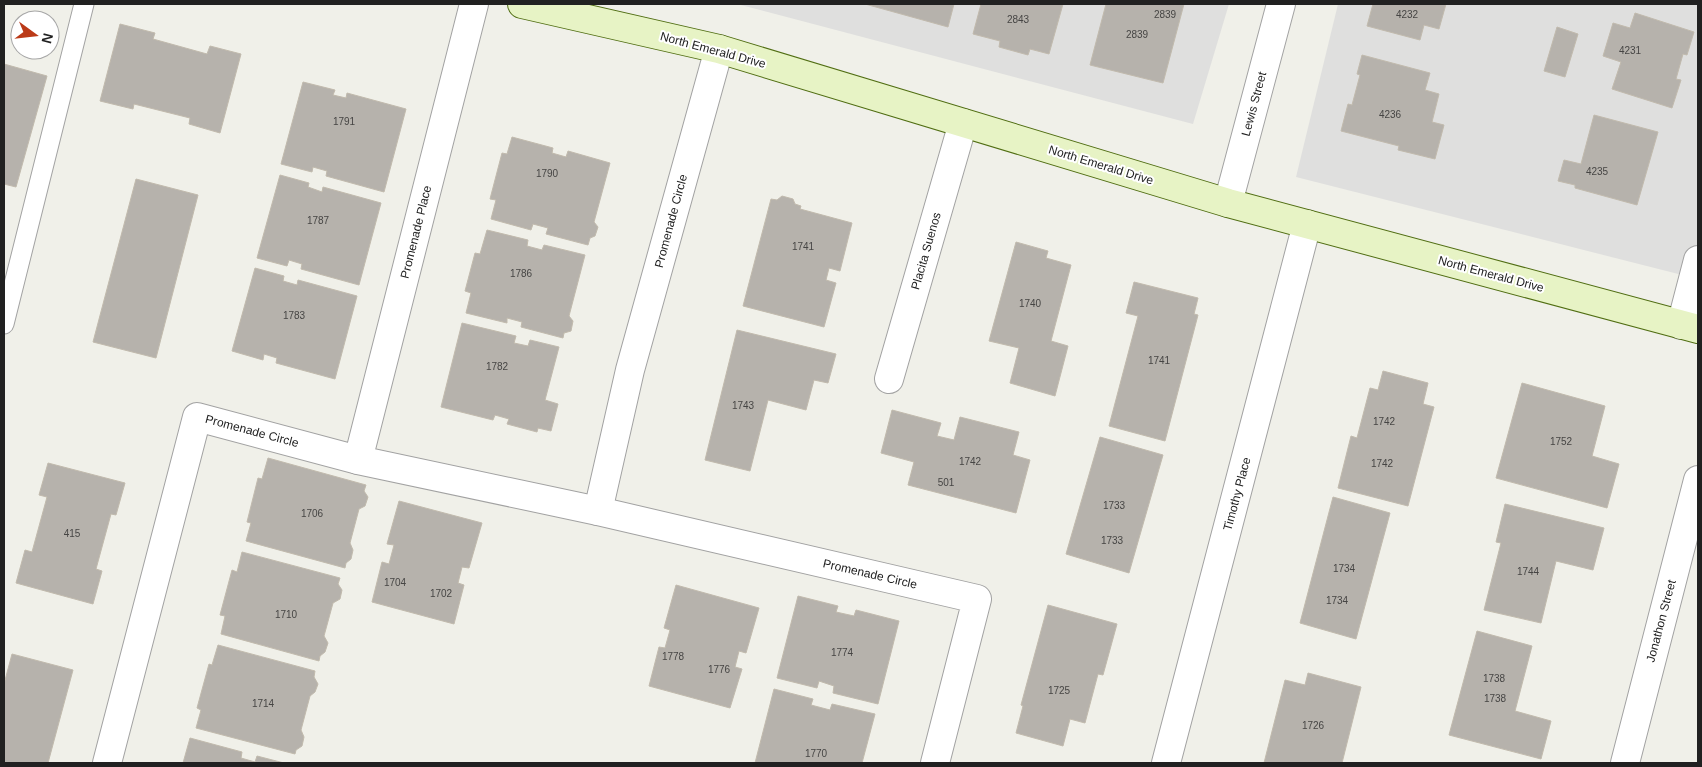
<svg xmlns="http://www.w3.org/2000/svg" width="1702" height="767" viewBox="0 0 1702 767" font-family="Helvetica,sans-serif">
	<rect width="100%" height="100%" fill="#f0f0e9"/>
	<!-- residential -->
	<g fill="#dfdfde">
		<path d="M 737,4 L 1229,4 L 1193,124 Z"/>
		<path d="M 1338,4 L 1698,4 L 1698,279 L 1296,177 Z"/>
	</g>
	<!-- building -->
	<g fill="#b6b2ac" stroke="#c1baad">
		<path d="M 865,4 L 954,4 L 948,27 Z"/>
		<path d="M 981,4 L 1063,4 L 1049,54 L 1030,49 L 1028,55 L 999,47 L 1000,41 L 973,34 Z"/>
		<path d="M 1106,4 L 1184,4 L 1163,83 L 1090,65 Z"/>
		<path d="M 1373,4 L 1446,4 L 1439,29 L 1424,25 L 1420,40 L 1367,26 Z"/>
		<path d="M 1635,13 L 1694,32 L 1687,55 L 1683,54 L 1676,79 L 1681,80 L 1672,108 L 1612,89 L 1621,62 L 1603,56 L 1613,23 L 1630,28 Z"/>
		<path d="M 120,24 L 155,33 L 153,39 L 207,54 L 210,46 L 241,54 L 220,133 L 189,124 L 190,118 L 134,104 L 133,109 L 100,101 Z"/>
		<path d="M 1557,27 L 1578,34 L 1565,77 L 1544,71 Z"/>
		<path d="M 1362,55 L 1430,73 L 1425,90 L 1439,94 L 1432,122 L 1444,125 L 1435,159 L 1398,150 L 1399,146 L 1341,131 L 1348,104 L 1352,105 L 1360,75 L 1357,74 Z"/>
		<path d="M 4,64 L 47,76 L 16,187 L 4,184 Z"/>
		<path d="M 303,82 L 335,90 L 333,95 L 346,98 L 347,93 L 406,109 L 384,192 L 326,176 L 327,171 L 313,167 L 312,172 L 281,164 Z"/>
		<path d="M 1594,115 L 1658,132 L 1637,205 L 1575,188 L 1575,185 L 1558,181 L 1564,160 L 1581,164 Z"/>
		<path d="M 512,137 L 553,148 L 552,153 L 566,157 L 568,151 L 610,163 L 594,222 L 598,227 L 595,236 L 590,238 L 588,245 L 546,234 L 548,228 L 533,224 L 531,230 L 491,219 L 496,200 L 490,199 L 502,153 L 507,154 Z"/>
		<path d="M 280,175 L 309,183 L 308,187 L 322,192 L 323,187 L 381,203 L 359,285 L 301,269 L 302,264 L 289,260 L 287,266 L 257,258 Z"/>
		<path d="M 136,179 L 198,195 L 156,358 L 93,342 Z"/>
		<path d="M 782,196 L 793,199 L 795,204 L 801,206 L 800,209 L 852,223 L 840,271 L 829,268 L 826,280 L 836,283 L 824,327 L 743,306 L 771,199 L 777,200 Z"/>
		<path d="M 487,230 L 528,240 L 527,246 L 542,250 L 544,245 L 585,255 L 569,316 L 573,321 L 571,331 L 564,333 L 563,338 L 521,327 L 522,322 L 507,318 L 507,323 L 466,313 L 471,293 L 465,291 L 475,253 L 480,254 Z"/>
		<path d="M 1016,242 L 1048,251 L 1046,258 L 1071,265 L 1051,341 L 1068,346 L 1055,396 L 1010,383 L 1019,348 L 989,341 Z"/>
		<path d="M 255,268 L 284,276 L 283,281 L 297,285 L 298,280 L 357,296 L 335,379 L 276,363 L 277,358 L 264,354 L 263,360 L 232,351 Z"/>
		<path d="M 1134,282 L 1198,298 L 1194,314 L 1198,315 L 1165,441 L 1109,426 L 1138,316 L 1126,313 Z"/>
		<path d="M 462,323 L 516,336 L 514,343 L 528,346 L 530,340 L 559,347 L 545,400 L 558,404 L 551,431 L 538,428 L 537,432 L 507,424 L 509,419 L 495,415 L 493,420 L 441,407 Z"/>
		<path d="M 737,330 L 836,354 L 828,383 L 814,380 L 806,410 L 768,400 L 750,471 L 705,460 Z"/>
		<path d="M 1383,371 L 1428,383 L 1423,404 L 1434,407 L 1408,506 L 1338,488 L 1351,436 L 1357,438 L 1370,388 L 1378,390 Z"/>
		<path d="M 1522,383 L 1605,406 L 1592,456 L 1619,464 L 1607,508 L 1496,478 Z"/>
		<path d="M 892,410 L 941,423 L 937,436 L 954,440 L 960,417 L 1019,432 L 1013,455 L 1030,460 L 1016,513 L 908,485 L 914,462 L 881,453 Z"/>
		<path d="M 1100,437 L 1163,455 L 1129,573 L 1066,554 Z"/>
		<path d="M 268,458 L 366,485 L 364,491 L 368,497 L 365,506 L 359,509 L 350,543 L 353,550 L 351,559 L 346,563 L 345,568 L 246,541 L 251,523 L 247,522 L 258,478 L 262,479 Z"/>
		<path d="M 48,463 L 125,483 L 116,515 L 111,514 L 96,569 L 102,571 L 93,604 L 16,583 L 25,550 L 32,552 L 47,497 L 39,495 Z"/>
		<path d="M 1333,497 L 1390,513 L 1356,639 L 1300,623 Z"/>
		<path d="M 399,501 L 482,523 L 469,568 L 462,567 L 458,583 L 464,585 L 454,624 L 372,602 L 382,562 L 389,564 L 394,545 L 387,544 Z"/>
		<path d="M 1505,504 L 1604,528 L 1593,570 L 1556,561 L 1541,623 L 1484,610 L 1501,543 L 1496,542 Z"/>
		<path d="M 242,552 L 340,578 L 338,584 L 342,590 L 340,599 L 333,603 L 324,636 L 328,643 L 325,652 L 320,656 L 319,661 L 221,634 L 225,616 L 220,615 L 232,570 L 237,572 Z"/>
		<path d="M 676,585 L 759,608 L 746,653 L 739,651 L 735,667 L 742,669 L 730,708 L 649,686 L 659,647 L 665,648 L 670,630 L 664,628 Z"/>
		<path d="M 798,596 L 838,606 L 836,612 L 854,616 L 856,610 L 899,621 L 878,704 L 833,693 L 834,686 L 819,681 L 817,688 L 777,678 Z"/>
		<path d="M 1048,605 L 1117,624 L 1103,675 L 1098,674 L 1085,723 L 1070,719 L 1063,746 L 1016,733 L 1023,706 L 1021,705 Z"/>
		<path d="M 1477,631 L 1532,646 L 1515,711 L 1551,721 L 1541,759 L 1449,735 Z"/>
		<path d="M 218,645 L 315,671 L 314,677 L 318,684 L 315,692 L 310,696 L 301,730 L 304,737 L 302,746 L 296,750 L 295,754 L 196,728 L 201,710 L 197,708 L 209,664 L 212,665 Z"/>
		<path d="M 12,654 L 73,670 L 48,763 L 4,763 L 4,684 Z"/>
		<path d="M 1308,673 L 1361,687 L 1342,763 L 1264,763 L 1285,680 L 1305,685 Z"/>
		<path d="M 774,689 L 813,699 L 811,705 L 830,710 L 832,704 L 875,714 L 862,763 L 755,763 Z"/>
		<path d="M 190,738 L 242,752 L 241,758 L 255,762 L 257,756 L 284,763 L 183,763 Z"/>
	</g>
	<g fill="none" stroke-linecap="round" stroke-linejoin="round">
		<defs>
			<path id="service" d="M 4,324 L 84,4"/>
			<g id="minor">
				<path d="M 1228,203 L 1281,4"/>
				<path d="M 1681,325 L 1698,260"/>
				<path d="M 889,379 L 963,123"/>
				<path d="M 358,460 L 474,4"/>
				<path d="M 598,511 L 630,370 L 719,49"/>
				<path d="M 107,763 L 197,417 L 358,460 L 598,511 L 977,599 L 935,763"/>
				<path d="M 1166,763 L 1307,224"/>
			</g>
			<path id="tertiary" d="M 1625,763 L 1698,480"/>
			<path id="secondary" d="M 522,4 L 719,49 L 1228,203 L 1698,329"/>
		</defs>
		<!-- service casing -->
		<use href="#service" stroke="#a2a2a2" stroke-width="21"/>
		<!-- minor casing -->
		<use href="#minor" stroke="#a2a2a2" stroke-width="30"/>
		<!-- tertiary casing -->
		<use href="#tertiary" stroke="#a2a2a2" stroke-width="30"/>
		<!-- secondary casing -->
		<use href="#secondary" stroke="#516e13" stroke-width="30"/>
		<!-- service -->
		<use href="#service" stroke="#fff" stroke-width="19"/>
		<!-- minor -->
		<use href="#minor" stroke="#fff" stroke-width="28"/>
		<!-- tertiary -->
		<use href="#tertiary" stroke="#fff" stroke-width="28"/>
		<!-- secondary -->
		<use href="#secondary" stroke="#e7f3c5" stroke-width="28"/>
	</g>
	<g text-anchor="middle" dominant-baseline="central" stroke-width="4" stroke-linejoin="round" paint-order="stroke">
		<!-- number labels -->
		<g font-size="10" fill="#464544">
			<text x="1165" y="14">2839</text>
			<text x="1407" y="14">4232</text>
			<text x="1018" y="19">2843</text>
			<text x="1137" y="34">2839</text>
			<text x="1630" y="50">4231</text>
			<text x="1390" y="114">4236</text>
			<text x="344" y="121">1791</text>
			<text x="1597" y="171">4235</text>
			<text x="547" y="173">1790</text>
			<text x="318" y="220">1787</text>
			<text x="803" y="246">1741</text>
			<text x="521" y="273">1786</text>
			<text x="1030" y="303">1740</text>
			<text x="294" y="315">1783</text>
			<text x="1159" y="360">1741</text>
			<text x="497" y="366">1782</text>
			<text x="743" y="405">1743</text>
			<text x="1384" y="421">1742</text>
			<text x="1561" y="441">1752</text>
			<text x="970" y="461">1742</text>
			<text x="1382" y="463">1742</text>
			<text x="946" y="482">501</text>
			<text x="1114" y="505">1733</text>
			<text x="312" y="513">1706</text>
			<text x="72" y="533">415</text>
			<text x="1112" y="540">1733</text>
			<text x="1344" y="568">1734</text>
			<text x="1528" y="571">1744</text>
			<text x="395" y="582">1704</text>
			<text x="441" y="593">1702</text>
			<text x="1337" y="600">1734</text>
			<text x="286" y="614">1710</text>
			<text x="842" y="652">1774</text>
			<text x="673" y="656">1778</text>
			<text x="719" y="669">1776</text>
			<text x="1494" y="678">1738</text>
			<text x="1059" y="690">1725</text>
			<text x="1495" y="698">1738</text>
			<text x="263" y="703">1714</text>
			<text x="1313" y="725">1726</text>
			<text x="816" y="753">1770</text>
		</g>
		<!-- street labels -->
		<g font-size="12" fill="#212121" stroke="#fff">
			<text transform="translate(713 50) rotate(15)">North Emerald Drive</text>
			<text transform="translate(1254 104) rotate(-75)">Lewis Street</text>
			<text transform="translate(1101 165) rotate(17)">North Emerald Drive</text>
			<text transform="translate(671 221) rotate(-75)">Promenade Circle</text>
			<text transform="translate(416 232) rotate(-76)">Promenade Place</text>
			<text transform="translate(926 251) rotate(-74)">Placita Suenos</text>
			<text transform="translate(1491 274) rotate(15)">North Emerald Drive</text>
			<text transform="translate(252 431) rotate(15)">Promenade Circle</text>
			<text transform="translate(1237 494) rotate(-75)">Timothy Place</text>
			<text transform="translate(870 574) rotate(13)">Promenade Circle</text>
			<text transform="translate(1661 621) rotate(-75)">Jonathon Street</text>
		</g>
	</g>
	<!-- border -->
	<rect width="1702" height="767" fill="none" stroke="#212121" stroke-width="10"/>
	<!-- north arrow -->
	<g transform="translate(35 35) rotate(105)"><circle r="24" fill="#ffffff" stroke="#a6a6a6"/>
	<path d="M0-4L9 19L0 12L-9 19Z" fill="#bb3a18"/>
	<text y="-8" font-size="14" font-weight="bold" text-anchor="middle" fill="#212121">N</text>
	</g>
</svg>
